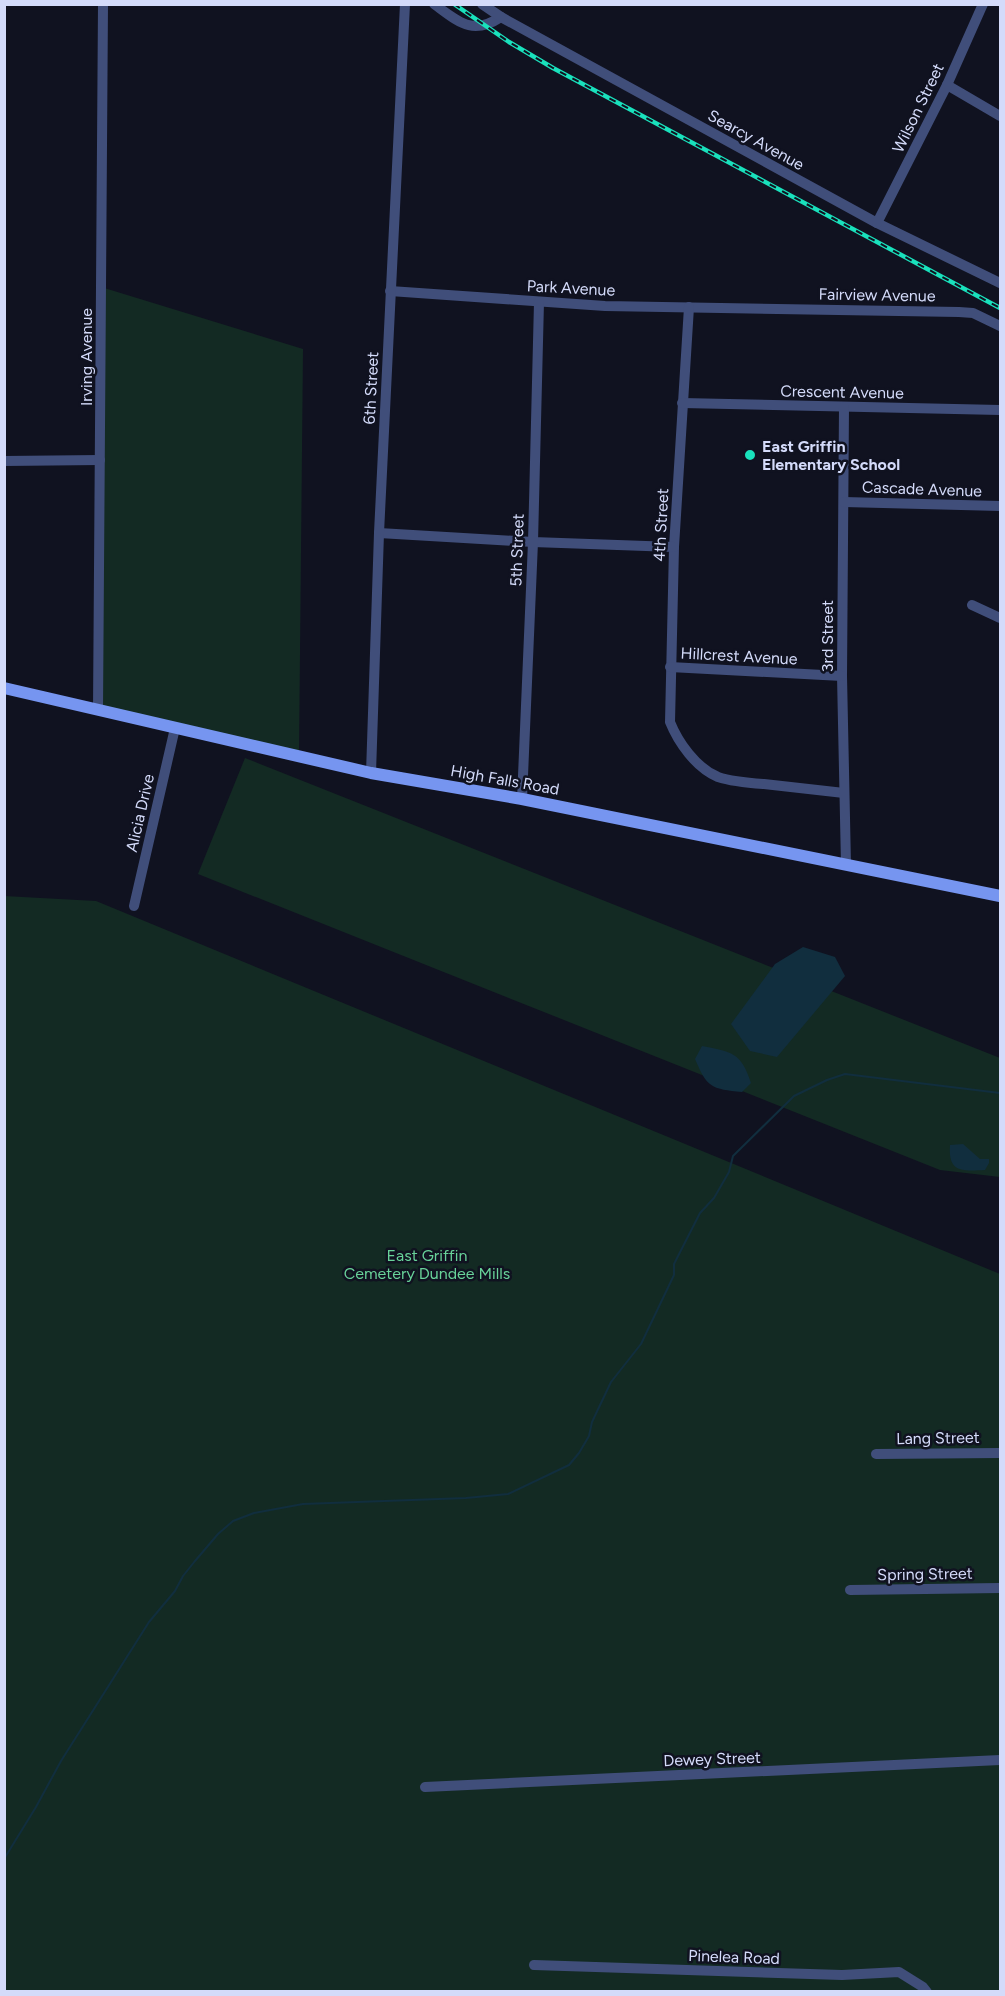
<svg xmlns="http://www.w3.org/2000/svg" width="1005" height="1996" viewBox="0 0 1005 1996" font-family="Figtree,sans-serif">
	<rect width="100%" height="100%" fill="#101220"/>
	<!-- green -->
	<g fill="#132a23">
		<path d="M 101,287 L 303,349 L 299,753 L 100,707 Z"/>
		<path d="M 245,758 L 1000,1058 L 1000,1177 L 940,1170 L 198,874 Z"/>
		<path d="M 4,896 L 96,901 L 1000,1274 L 1000,1991 L 5,1991 Z"/>
	</g>
	<!-- water -->
	<g fill="#112e3e">
		<path d="M 803,947 L 835,957 L 845,976 L 777,1057 L 750,1051 L 731,1024 L 775,964 Z"/>
		<path d="M 702,1046 C 732,1052 741,1052 751,1083 L 742,1092 C 712,1089 707,1088 695,1059 Z"/>
		<path d="M 963,1144 L 980,1159 L 989,1159 L 989,1163 L 985,1170 C 962,1171 948,1173 950,1145 Z"/>
	</g>
	<g fill="none" stroke-linecap="round" stroke-linejoin="round">
		<!-- stream -->
		<path stroke="#112e3e" stroke-width="2" d="M 4,1859 L 36,1807 L 61,1761 L 149,1622 L 175,1591 L 183,1576 L 195,1561 L 218,1534 L 233,1521 L 254,1513 L 303,1504 L 466,1498 L 508,1494 L 569,1465 L 579,1453 L 589,1436 L 592,1422 L 611,1382 L 641,1344 L 674,1275 L 674,1264 L 700,1213 L 714,1198 L 729,1172 L 733,1156 L 794,1096 L 827,1080 L 845,1074 L 1000,1093"/>
		<!-- street -->
		<g stroke="#404e7a" stroke-width="10">
			<path d="M 434,4 C 459,22 472,36 501,17"/>
			<path d="M 482,4 L 501,17 L 877,223 L 1000,283"/>
			<path d="M 947,85 L 1000,116"/>
			<path d="M 877,223 L 947,85 L 983,4"/>
			<path d="M 390,291 L 605,306 L 959,312 L 973,313 L 1000,326"/>
			<path d="M 689,307 L 674,547 L 670,722 C 678,742 696,768 718,777 C 733,782 749,783 764,784 C 791,787 817,790 844,793"/>
			<path d="M 682,403 L 1000,410"/>
			<path d="M 844,407 L 842,676 L 846,865"/>
			<path d="M 4,461 L 100,460"/>
			<path d="M 844,502 L 1000,506"/>
			<path d="M 379,533 L 533,542 L 674,547"/>
			<path d="M 972,605 L 1000,618"/>
			<path d="M 670,667 L 842,676"/>
			<path d="M 98,710 L 103,4"/>
			<path d="M 371,773 L 379,533 L 405,4"/>
			<path d="M 522,799 L 533,542 L 539,302"/>
			<path d="M 134,906 L 175,728"/>
			<path d="M 876,1454 L 1000,1453"/>
			<path d="M 850,1590 L 1000,1588"/>
			<path d="M 425,1787 L 1000,1760"/>
			<path d="M 534,1965 L 842,1975 L 899,1972 L 923,1987 L 927,1992"/>
		</g>
		<!-- secondary -->
		<path stroke="#7695f0" stroke-width="12" d="M 4,688 L 371,773 L 522,799 L 1000,896"/>
		<defs>
			<path id="rail" d="M 454,4 L 509,42 L 553,68 L 1000,308"/>
		</defs>
		<!-- rail casing -->
		<use href="#rail" stroke="#19e1bc" stroke-width="4.5"/>
		<!-- rail -->
		<use href="#rail" stroke="#101220" stroke-width="2" stroke-dasharray="7" stroke-linecap="butt"/>
	</g>
	<!-- markers -->
	<circle fill="#19e1bc" stroke="#101220" stroke-width="2" cx="750" cy="455" r="6"/>
	<g text-anchor="middle" dominant-baseline="central" stroke-width="5" stroke-linejoin="round" paint-order="stroke">
		<!-- street labels -->
		<g font-size="16" fill="#d4dbfa" stroke="#101220">
			<text transform="translate(918 108) rotate(-64)">Wilson Street</text>
			<text transform="translate(756 140) rotate(29)">Searcy Avenue</text>
			<text transform="translate(571 288) rotate(3)">Park Avenue</text>
			<text transform="translate(877 295) rotate(1)">Fairview Avenue</text>
			<text transform="translate(86 357) rotate(-90)">Irving Avenue</text>
			<text transform="translate(371 388) rotate(-87)">6th Street</text>
			<text transform="translate(842 392) rotate(1)">Crescent Avenue</text>
			<text transform="translate(922 489) rotate(2)">Cascade Avenue</text>
			<text transform="translate(661 525) rotate(-87)">4th Street</text>
			<text transform="translate(517 550) rotate(-88)">5th Street</text>
			<text transform="translate(827 636) rotate(-90)">3rd Street</text>
			<text transform="translate(739 656) rotate(3)">Hillcrest Avenue</text>
			<text transform="translate(505 780) rotate(10)">High Falls Road</text>
			<text transform="translate(140 813) rotate(-77)">Alicia Drive</text>
			<text transform="translate(938 1438) rotate(-1)">Lang Street</text>
			<text transform="translate(925 1574) rotate(-1)">Spring Street</text>
			<text transform="translate(712 1759) rotate(-2)">Dewey Street</text>
			<text transform="translate(734 1957) rotate(2)">Pinelea Road</text>
		</g>
		<!-- poi labels -->
		<g font-size="16" font-weight="bold" fill="#d4dbfa" stroke="#101220" text-anchor="start">
			<text x="762" y="446">East Griffin<tspan x="762" dy="18">Elementary School</tspan></text>
		</g>
		<!-- park labels -->
		<g font-size="16" fill="#68d299" stroke="#101220">
			<text x="427" y="1255">East Griffin<tspan x="427" dy="18">Cemetery Dundee Mills</tspan></text>
		</g>
	</g>
	<!-- border -->
	<rect width="1005" height="1996" fill="none" stroke="#d4dbfa" stroke-width="12"/>
</svg>
